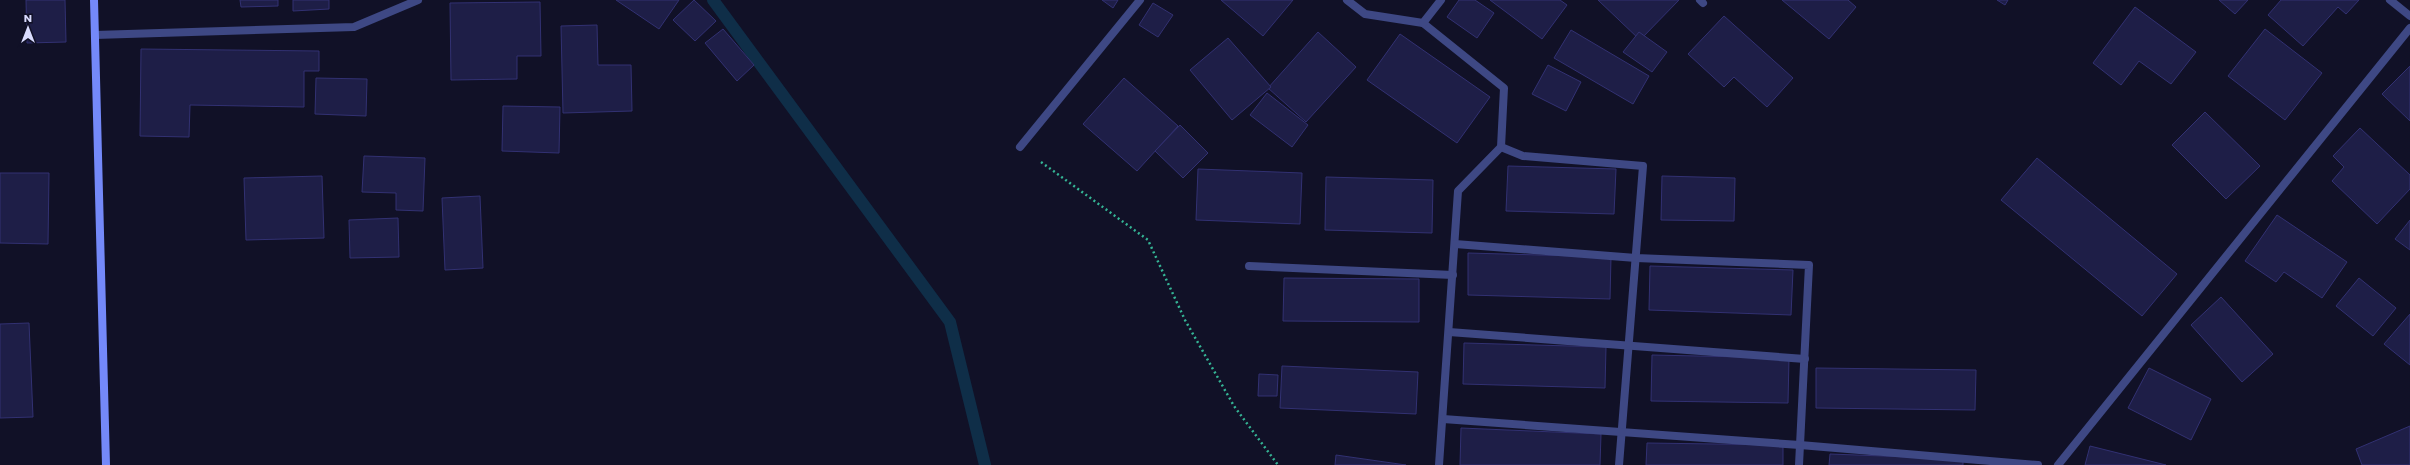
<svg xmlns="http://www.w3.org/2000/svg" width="2410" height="465" viewBox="0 0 2410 465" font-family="Poppins,sans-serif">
	<rect width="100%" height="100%" fill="#111127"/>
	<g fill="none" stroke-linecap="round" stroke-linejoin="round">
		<!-- stream -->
		<path stroke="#0f2e48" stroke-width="12" d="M 713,0 L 950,322 L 985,465"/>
	</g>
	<!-- building -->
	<g fill="#1e1e47" stroke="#323172">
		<path d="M 26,0 L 65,0 L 66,42 L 27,43 Z"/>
		<path d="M 240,0 L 278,0 L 278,6 L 241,7 Z"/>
		<path d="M 293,0 L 329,0 L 329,9 L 293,11 Z"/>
		<path d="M 616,0 L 679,0 L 659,29 Z"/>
		<path d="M 694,0 L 716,21 L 695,41 L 673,20 Z"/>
		<path d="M 1102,0 L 1118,0 L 1113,8 Z"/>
		<path d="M 1221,0 L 1293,0 L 1263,36 Z"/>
		<path d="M 1459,0 L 1475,0 L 1494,13 L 1477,38 L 1447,17 Z"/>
		<path d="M 1490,0 L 1560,0 L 1567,5 L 1542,39 Z"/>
		<path d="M 1598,0 L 1679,0 L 1640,40 Z"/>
		<path d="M 1782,0 L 1848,0 L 1856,7 L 1829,39 Z"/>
		<path d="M 1997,0 L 2008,0 L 2005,5 Z"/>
		<path d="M 2219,0 L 2248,0 L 2235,14 Z"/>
		<path d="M 2281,0 L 2359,0 L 2346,14 L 2338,7 L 2303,46 L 2268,15 Z"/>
		<path d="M 540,2 L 541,56 L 517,56 L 517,79 L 451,80 L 450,3 Z"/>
		<path d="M 1153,3 L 1173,15 L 1158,37 L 1139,25 Z"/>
		<path d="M 2135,7 L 2196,52 L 2171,84 L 2139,61 L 2121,85 L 2093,63 Z"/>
		<path d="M 1724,16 L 1793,78 L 1767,107 L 1734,77 L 1724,87 L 1688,54 Z"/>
		<path d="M 597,25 L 598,65 L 631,65 L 632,111 L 563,113 L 561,26 Z"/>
		<path d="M 723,29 L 754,65 L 737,81 L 705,43 Z"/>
		<path d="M 2265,29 L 2322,73 L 2285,120 L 2228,76 Z"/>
		<path d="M 1571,30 L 1649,76 L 1633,104 L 1554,58 Z"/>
		<path d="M 1318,32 L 1356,67 L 1306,122 L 1268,88 Z"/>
		<path d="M 1639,32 L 1667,52 L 1652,72 L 1623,52 Z"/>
		<path d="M 1400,34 L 1490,97 L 1457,143 L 1367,80 Z"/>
		<path d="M 1228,38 L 1271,87 L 1232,120 L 1190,70 Z"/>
		<path d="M 141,49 L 319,51 L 319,71 L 304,71 L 304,107 L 190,105 L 189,137 L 140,136 Z"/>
		<path d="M 1548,65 L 1581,82 L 1566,111 L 1532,94 Z"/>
		<path d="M 2410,66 L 2410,121 L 2382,94 Z"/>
		<path d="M 316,78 L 367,79 L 366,116 L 315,114 Z"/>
		<path d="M 1124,78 L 1178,126 L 1137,171 L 1083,124 Z"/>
		<path d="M 1267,93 L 1308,125 L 1292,147 L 1250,115 Z"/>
		<path d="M 503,106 L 560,107 L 559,153 L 502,151 Z"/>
		<path d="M 2205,112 L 2260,166 L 2226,199 L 2172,145 Z"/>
		<path d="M 1180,125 L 1208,153 L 1183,178 L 1155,151 Z"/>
		<path d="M 2360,128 L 2410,175 L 2410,189 L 2377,224 L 2332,181 L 2344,167 L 2333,156 Z"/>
		<path d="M 364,156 L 425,158 L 423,211 L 396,210 L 396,193 L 362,192 Z"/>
		<path d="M 2037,158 L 2177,274 L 2142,316 L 2001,200 Z"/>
		<path d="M 1508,166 L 1616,169 L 1614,214 L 1506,211 Z"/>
		<path d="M 1198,169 L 1302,173 L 1300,224 L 1196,220 Z"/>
		<path d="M 0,173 L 49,173 L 48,244 L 0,243 Z"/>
		<path d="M 322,176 L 324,238 L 246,240 L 244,178 Z"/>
		<path d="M 1662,176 L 1735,178 L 1734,221 L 1661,220 Z"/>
		<path d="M 1326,177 L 1433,180 L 1432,233 L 1325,230 Z"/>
		<path d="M 480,196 L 483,268 L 445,270 L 442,198 Z"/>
		<path d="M 2277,215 L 2347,262 L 2322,298 L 2284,272 L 2276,282 L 2245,261 Z"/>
		<path d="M 398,218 L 399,257 L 350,258 L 349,220 Z"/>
		<path d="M 2410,220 L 2410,250 L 2395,239 Z"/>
		<path d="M 1468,253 L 1611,257 L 1610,299 L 1468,295 Z"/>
		<path d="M 1650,266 L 1793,270 L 1791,315 L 1649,310 Z"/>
		<path d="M 1284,278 L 1419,279 L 1419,322 L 1283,321 Z"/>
		<path d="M 2359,278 L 2396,308 L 2373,336 L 2336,306 Z"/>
		<path d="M 2221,297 L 2273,354 L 2242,382 L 2191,325 Z"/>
		<path d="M 2410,314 L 2410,365 L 2384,344 Z"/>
		<path d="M 29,323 L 33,417 L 0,418 L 0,324 Z"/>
		<path d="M 1464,343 L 1606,347 L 1605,388 L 1463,384 Z"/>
		<path d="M 1652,355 L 1789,358 L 1788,403 L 1651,401 Z"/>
		<path d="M 1282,366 L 1418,372 L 1416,414 L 1280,408 Z"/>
		<path d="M 1816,368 L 1976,370 L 1975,410 L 1816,408 Z"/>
		<path d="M 2149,368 L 2211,399 L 2191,440 L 2128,408 Z"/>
		<path d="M 1259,374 L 1278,375 L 1277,396 L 1258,396 Z"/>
		<path d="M 2410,426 L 2410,465 L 2362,465 L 2356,449 Z"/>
		<path d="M 1461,428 L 1601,434 L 1600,465 L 1460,465 Z"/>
		<path d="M 1647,443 L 1783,445 L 1783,465 L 1646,465 Z"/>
		<path d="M 2090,446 L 2166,465 L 2085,465 Z"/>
		<path d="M 1830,454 L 1963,459 L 1963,465 L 1829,465 Z"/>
		<path d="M 1336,455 L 1406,465 L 1335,465 Z"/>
	</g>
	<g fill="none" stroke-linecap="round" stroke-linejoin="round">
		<!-- path -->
		<path stroke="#35b595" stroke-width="2.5" stroke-dasharray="2 3" stroke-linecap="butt" d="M 1041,162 L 1148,240 L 1185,320 L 1234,406 L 1278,465"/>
		<!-- street -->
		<g stroke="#3e4884" stroke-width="8">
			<path d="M 1347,0 L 1365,14 L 1423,23 L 1504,88 L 1501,147 L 1458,191 L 1439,465"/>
			<path d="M 1700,0 L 1703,3"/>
			<path d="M 2390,0 L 2410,16"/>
			<path d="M 1423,23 L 1441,0"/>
			<path d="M 95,35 L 354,27 L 418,0"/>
			<path d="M 1020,147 L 1140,0"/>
			<path d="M 1501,147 L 1523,156 L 1643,166 L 1619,465"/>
			<path d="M 1455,244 L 1636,258 L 1809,265 L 1799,465"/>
			<path d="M 1249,266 L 1453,275"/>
			<path d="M 1449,332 L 1805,359"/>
			<path d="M 1443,419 L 1800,445 L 2038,465"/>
			<path d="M 2058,465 L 2410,28"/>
		</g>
		<!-- secondary -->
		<path stroke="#7489f9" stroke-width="8" d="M 94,0 L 106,465"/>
	</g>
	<!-- north arrow -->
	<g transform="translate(28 28)" stroke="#111127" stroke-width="3" paint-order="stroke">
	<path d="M0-3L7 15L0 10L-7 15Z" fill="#d9dbfd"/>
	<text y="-6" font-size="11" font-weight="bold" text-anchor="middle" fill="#d9dbfd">N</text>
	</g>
</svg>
